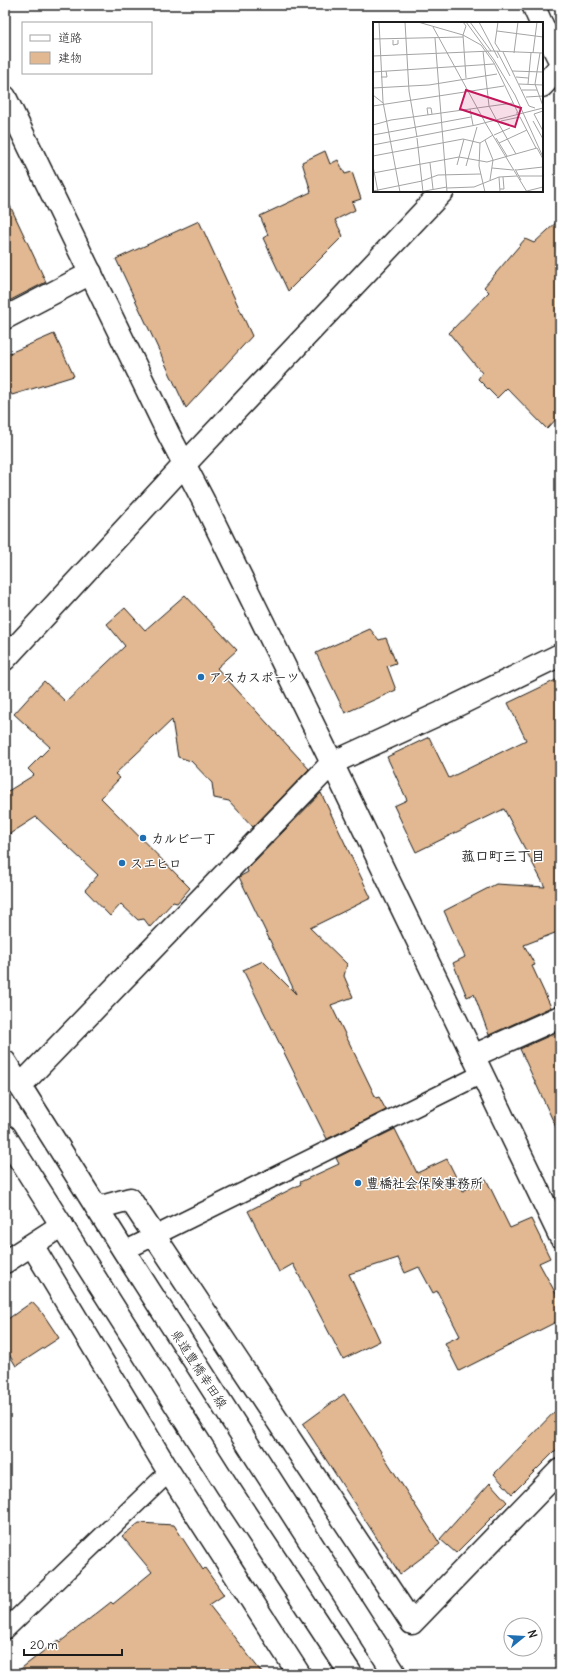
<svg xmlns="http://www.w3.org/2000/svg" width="565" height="1679" viewBox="0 0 565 1679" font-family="Delius,'Klee One',sans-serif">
	<rect width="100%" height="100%" fill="#fff"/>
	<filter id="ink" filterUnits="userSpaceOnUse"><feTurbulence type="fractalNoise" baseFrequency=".025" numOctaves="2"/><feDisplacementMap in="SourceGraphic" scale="8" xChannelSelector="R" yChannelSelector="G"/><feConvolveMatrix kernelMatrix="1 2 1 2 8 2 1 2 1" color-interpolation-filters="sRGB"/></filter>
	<g filter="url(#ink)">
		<!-- building -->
		<g fill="#e1b891" stroke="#1c1c1c">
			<path d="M 325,151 L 330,164 L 338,160 L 345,174 L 352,172 L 361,199 L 352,202 L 355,210 L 335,220 L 343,236 L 288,291 L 263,238 L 268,235 L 260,216 L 311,192 L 302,162 Z"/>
			<path d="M 5,195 L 46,282 L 5,303 Z"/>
			<path d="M 560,219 L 560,415 L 547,429 L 507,388 L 497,398 L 478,379 L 482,373 L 449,333 L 489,292 L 484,287 L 525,239 L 534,243 Z"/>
			<path d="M 199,221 L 252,336 L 186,408 L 116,259 Z"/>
			<path d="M 54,334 L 74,376 L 12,395 L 5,383 L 5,355 Z"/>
			<path d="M 185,595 L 237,650 L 217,668 L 309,769 L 253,827 L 229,801 L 214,798 L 212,783 L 191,761 L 178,757 L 172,720 L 115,774 L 120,778 L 101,798 L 190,888 L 177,903 L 173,902 L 150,927 L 144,919 L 138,920 L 121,904 L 110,916 L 85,890 L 98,875 L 36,817 L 5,837 L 5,793 L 34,775 L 28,769 L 50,747 L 14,714 L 44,681 L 66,702 L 125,646 L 107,624 L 125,608 L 145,630 Z"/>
			<path d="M 370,629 L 379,640 L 386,638 L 396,663 L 387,666 L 396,690 L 345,713 L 316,653 Z"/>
			<path d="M 560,678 L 560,931 L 524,945 L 535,965 L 532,966 L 551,1007 L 489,1035 L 474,994 L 467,997 L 453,963 L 465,957 L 444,911 L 496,884 L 545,887 L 504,809 L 416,852 L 394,806 L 407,800 L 387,757 L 429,737 L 449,778 L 526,740 L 508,703 Z"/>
			<path d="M 321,793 L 371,898 L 310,928 L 347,964 L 344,976 L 353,997 L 331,1005 L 376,1098 L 379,1097 L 386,1110 L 327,1139 L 243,970 L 263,961 L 296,994 L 239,877 L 248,872 L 247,869 Z"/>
			<path d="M 560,1031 L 560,1136 L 520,1049 Z"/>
			<path d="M 395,1129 L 417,1173 L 447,1159 L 463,1191 L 486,1179 L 510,1228 L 531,1219 L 550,1258 L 539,1263 L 560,1301 L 560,1320 L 459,1371 L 445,1343 L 460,1336 L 437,1291 L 433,1293 L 419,1267 L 405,1273 L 398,1258 L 349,1274 L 380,1341 L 343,1359 L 293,1264 L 279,1272 L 248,1211 L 301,1184 L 300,1182 L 339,1164 L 336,1158 Z"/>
			<path d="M 32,1302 L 43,1314 L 59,1338 L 16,1366 L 5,1348 L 5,1321 Z"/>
			<path d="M 344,1394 L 440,1544 L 400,1574 L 303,1424 Z"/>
			<path d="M 560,1406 L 560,1446 L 512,1494 L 494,1474 Z"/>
			<path d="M 490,1483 L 507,1502 L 456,1553 L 440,1539 Z"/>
			<path d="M 139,1523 L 174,1525 L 203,1570 L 205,1568 L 224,1595 L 209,1605 L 263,1674 L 14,1674 L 58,1640 L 60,1642 L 111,1602 L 113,1604 L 152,1572 L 122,1536 Z"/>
		</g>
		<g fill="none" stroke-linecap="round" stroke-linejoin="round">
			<defs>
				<g id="lane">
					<path d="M 124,1251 L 482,1074"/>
					<path d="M 5,1630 L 169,1472"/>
				</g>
				<g id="street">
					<path d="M 533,5 L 541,23"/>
					<path d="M 542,25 L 560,61"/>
					<path d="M 5,97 L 168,433 L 203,500 L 332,763 L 560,1236"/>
					<path d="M 5,318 L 91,273"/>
					<path d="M 473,1056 L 560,1017"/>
					<path d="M 20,1086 L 332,763 L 441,713 L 560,655"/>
					<path d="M 97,1208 L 130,1199 L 412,1623 L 560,1470"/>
					<path d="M 32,1245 L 169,1472 L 299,1674"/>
					<path d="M 5,1262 L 62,1225"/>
				</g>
				<g id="secondary">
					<path d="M 542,86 L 560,67"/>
					<path d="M 5,659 L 184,465 L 443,191"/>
					<path d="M 5,1062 L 124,1251 L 395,1674"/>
					<path d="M 5,1136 L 227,1486 L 351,1674"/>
				</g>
			</defs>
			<!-- lane casing -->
			<use href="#lane" stroke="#1c1c1c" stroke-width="21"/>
			<!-- street casing -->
			<use href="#street" stroke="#1c1c1c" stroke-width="25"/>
			<!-- secondary casing -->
			<use href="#secondary" stroke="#1c1c1c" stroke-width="25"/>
			<!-- lane -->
			<use href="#lane" stroke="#fff" stroke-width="18"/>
			<!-- street -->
			<use href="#street" stroke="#fff" stroke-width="22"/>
			<!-- secondary -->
			<use href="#secondary" stroke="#fff" stroke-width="22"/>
		</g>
	</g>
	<!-- markers -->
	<g fill="#1f6fb2" stroke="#fff" stroke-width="1.5">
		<circle cx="201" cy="677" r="4"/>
		<circle cx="143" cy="838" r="4"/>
		<circle cx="122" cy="863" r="4"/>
		<circle cx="358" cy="1183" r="4"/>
	</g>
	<g text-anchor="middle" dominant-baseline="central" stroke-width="3" stroke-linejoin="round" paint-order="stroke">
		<!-- poi labels -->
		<g font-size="13" font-weight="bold" fill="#1c1c1c" stroke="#fff" text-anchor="start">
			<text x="209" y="677">アスカスポーツ</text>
			<text x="151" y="838">カルビ一丁</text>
			<text x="130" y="863">スエヒロ</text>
			<text x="366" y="1183">豊橋社会保険事務所</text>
		</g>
		<!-- street labels -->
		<g font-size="13" fill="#1c1c1c" stroke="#fff">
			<text transform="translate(199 1369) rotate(57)">県道豊橋幸田線</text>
		</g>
		<!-- neighbourhood labels -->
		<g font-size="14" font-weight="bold" fill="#1c1c1c" stroke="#fff">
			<text x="503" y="856">菰口町三丁目</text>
		</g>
	</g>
	<!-- overview -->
	<g transform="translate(373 22)">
		<rect width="170" height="170" fill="#fff"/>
		<path fill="none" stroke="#a4a4a4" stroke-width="1" d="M 6,0 L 10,80 L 27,170M 32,0 L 36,69 L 44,115M 45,0 L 90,13 L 108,23 L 121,41 L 145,91 L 143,91M 90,0 L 93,4 L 90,13 L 93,56M 93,0 L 121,38 L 142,73 L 170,135M 97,0 L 118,29M 106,0 L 125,36M 125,0 L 122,21 L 127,29M 60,5 L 113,102 L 154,170M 124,9 L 170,15M 62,16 L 74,170M 0,17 L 90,15M 20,18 L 20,23 L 25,22 L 25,18M 110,29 L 116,84 L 123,97M 124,29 L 137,54M 130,30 L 156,84 L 162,86M 141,31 L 145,0M 160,31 L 164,0M 167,31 L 162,62 L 170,84M 0,34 L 119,29 L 170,31M 139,49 L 170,50M 0,50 L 121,42M 8,55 L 14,55 L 13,49M 143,55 L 155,56M 146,62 L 170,63M 155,62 L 158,31M 0,66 L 56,63 L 124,52M 149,68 L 164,68M 0,73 L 10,81M 153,75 L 170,74M 0,84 L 131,64M 97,87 L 100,103M 170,89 L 161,92 L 170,109M 55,93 L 54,86 L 58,86 L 59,92M 124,99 L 143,132M 128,99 L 147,95 L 163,126M 160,99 L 170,117M 0,103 L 18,98 L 140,81M 0,113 L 98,95M 121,113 L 137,106M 44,116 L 50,170M 123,116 L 134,134M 112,118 L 120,138 L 117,158M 107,121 L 106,144 L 112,170M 126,121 L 154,108M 0,123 L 103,103 L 170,86M 0,134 L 90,117 L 107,121 L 120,113M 57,141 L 60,167M 84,143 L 91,117M 0,144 L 5,170M 93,144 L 104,105M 119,146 L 140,148M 142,147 L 148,158M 143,148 L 170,145M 0,151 L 86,135 L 114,140 L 164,126 L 170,137M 146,154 L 170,154M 126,155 L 127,170M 74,166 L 101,165 L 126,155 L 144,154M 127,167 L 131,167 L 130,155M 0,169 L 49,159 L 65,153 L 108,152M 46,170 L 74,165M 150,170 L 170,165"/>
		<path fill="#c2185b" fill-opacity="0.15" stroke="#c2185b" stroke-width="2" d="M 93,68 L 148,86 L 142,105 L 87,87 Z"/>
		<rect width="170" height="170" fill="none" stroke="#1c1c1c" stroke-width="2"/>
	</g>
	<!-- margin -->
	<rect width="565" height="1679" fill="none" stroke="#fff" stroke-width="20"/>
	<rect x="10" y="10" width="545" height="1659" fill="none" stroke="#1c1c1c" stroke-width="1.5" filter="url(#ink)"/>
	<!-- legend -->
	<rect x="22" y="22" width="130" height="52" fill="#ffffff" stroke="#a4a4a4"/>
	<rect x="30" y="35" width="20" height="6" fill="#ffffff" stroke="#a4a4a4"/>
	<text x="58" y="42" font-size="12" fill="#1c1c1c">道路</text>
	<rect x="30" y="52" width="20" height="12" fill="#e1b891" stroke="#a4a4a4"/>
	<text x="58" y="62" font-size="12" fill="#1c1c1c">建物</text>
	<!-- north arrow -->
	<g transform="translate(523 1637) rotate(72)"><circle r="19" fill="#ffffff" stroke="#a4a4a4"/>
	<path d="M0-3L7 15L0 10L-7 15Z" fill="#1f6fb2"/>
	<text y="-6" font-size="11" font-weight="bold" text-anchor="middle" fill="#1c1c1c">N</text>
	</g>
	<!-- scale -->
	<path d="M24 1649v6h98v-6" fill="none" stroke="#1c1c1c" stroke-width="2"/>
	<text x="30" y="1649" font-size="12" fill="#1c1c1c" stroke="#ffffff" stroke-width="3" paint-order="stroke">20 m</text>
</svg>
